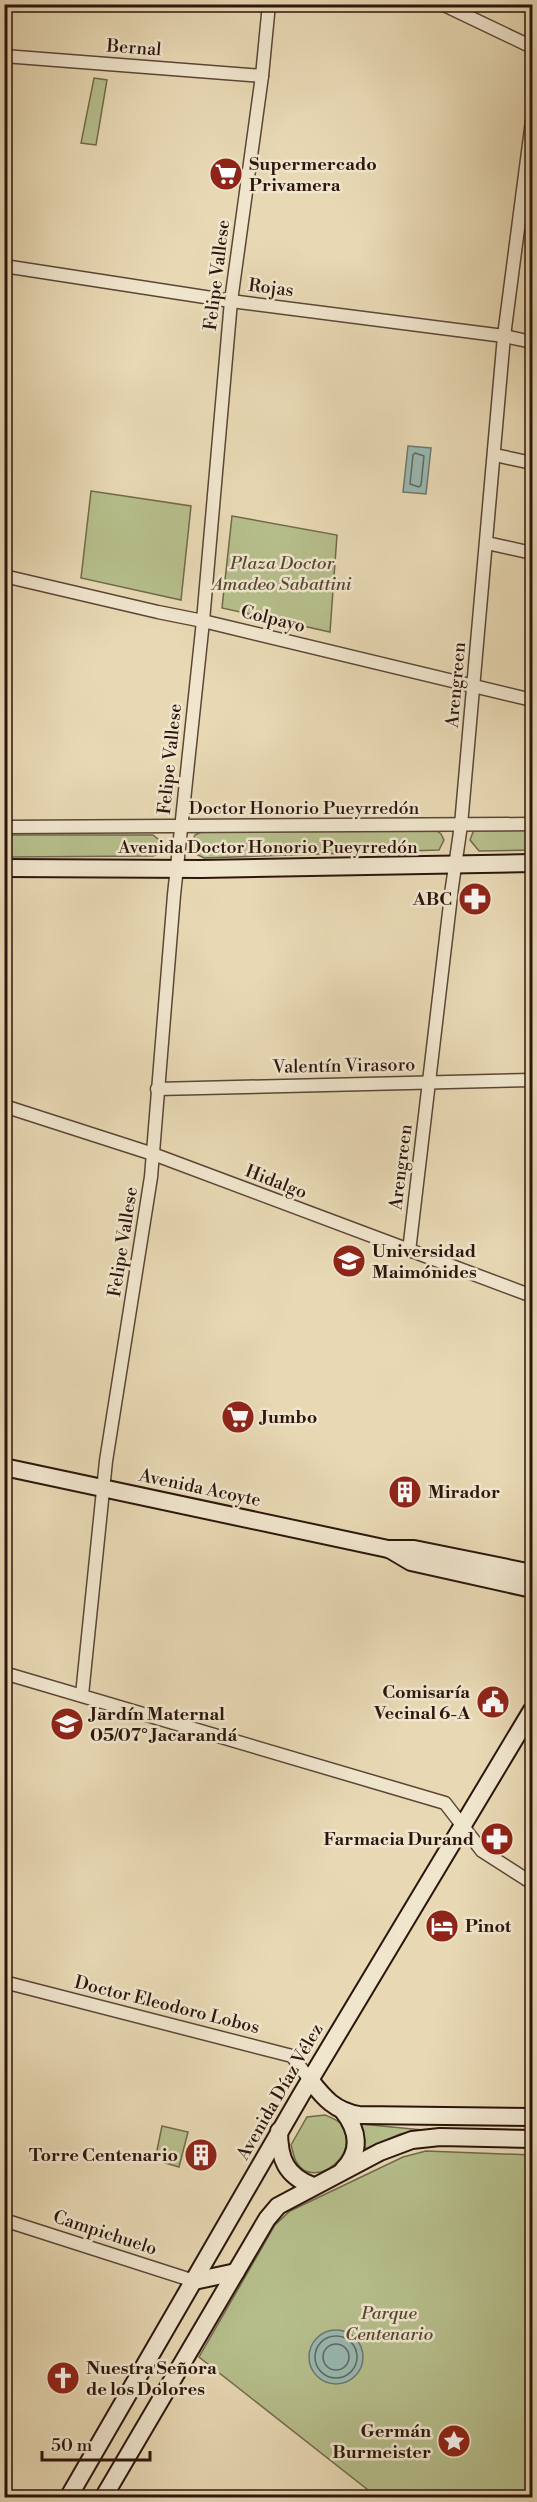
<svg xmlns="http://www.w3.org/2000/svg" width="537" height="2502" viewBox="0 0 537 2502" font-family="'Libre Bodoni',serif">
	<rect width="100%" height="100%" fill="#e8d9b4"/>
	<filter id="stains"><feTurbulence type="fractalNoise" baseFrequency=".00333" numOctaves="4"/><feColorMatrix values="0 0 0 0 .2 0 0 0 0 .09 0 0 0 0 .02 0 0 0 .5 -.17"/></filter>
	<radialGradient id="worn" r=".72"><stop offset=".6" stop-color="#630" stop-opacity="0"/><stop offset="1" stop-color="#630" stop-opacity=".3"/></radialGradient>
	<!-- green -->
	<g fill="#b6bf8c" stroke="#716a4c" stroke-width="1.5">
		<path d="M 94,78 L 107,80 L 96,145 L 81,143 Z"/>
		<path d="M 91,491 L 191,506 L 181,600 L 81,578 Z"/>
		<path d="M 232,516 L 337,535 L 330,632 L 222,608 Z"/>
		<path d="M 532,827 L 532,850 L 479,851 L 470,840 L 473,832 L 478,829 Z"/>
		<path d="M 436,830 L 441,834 L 444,840 L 439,850 L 204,858 L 196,854 L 190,846 L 195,835 L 203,831 Z"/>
		<path d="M 5,835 L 153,835 L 163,843 L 159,854 L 153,856 L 5,857 Z"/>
		<path d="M 325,2115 C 330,2117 338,2120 341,2124 C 364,2153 314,2191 297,2163 C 294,2159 293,2151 291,2145 L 307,2117 Z"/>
		<path d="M 361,2124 L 423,2130 L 400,2134 L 365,2149 Z"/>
		<path d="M 162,2126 L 188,2132 L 179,2167 L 155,2160 Z"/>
		<path d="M 426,2151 L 532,2155 L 532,2497 L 365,2497 L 368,2490 L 199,2357 L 275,2225 L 290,2211 L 403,2157 Z"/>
	</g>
	<!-- water -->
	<g fill="#98b9b2" stroke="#6d7770" stroke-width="1.5">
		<path d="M 408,446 L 431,448 L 426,494 L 403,492 Z"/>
		<circle cx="336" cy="2357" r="27"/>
	</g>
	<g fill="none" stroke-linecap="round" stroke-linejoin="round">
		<!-- shore -->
		<g stroke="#62675f" stroke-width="1.5">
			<path d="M 415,453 L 424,456 L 421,485 L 419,487 L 410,484 L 413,455 Z"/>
			<circle cx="336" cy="2357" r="21"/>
			<circle cx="336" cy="2357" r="13"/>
		</g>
		<defs>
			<g id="minor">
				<path d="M 442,4 L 532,47"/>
				<path d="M 4,56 L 262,76"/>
				<path d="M 4,266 L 231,301 L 504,336 L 532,342"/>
				<path d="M 495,455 L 532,463"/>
				<path d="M 487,543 L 532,553"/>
				<path d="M 4,576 L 158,612 L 203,621 L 532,700"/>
				<path d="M 4,827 L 532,824"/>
				<path d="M 157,1089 L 532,1080"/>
				<path d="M 4,1106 L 153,1154 L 532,1296"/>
				<path d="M 409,1251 L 452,887 L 461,825 L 504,336 L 532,121"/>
				<path d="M 4,1673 L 445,1803 L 482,1851 L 532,1883"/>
				<path d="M 82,1695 L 106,1461 L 151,1177 L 174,895 L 203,621 L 231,301 L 262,76 L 269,4"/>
				<path d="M 4,1982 L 292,2056 L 310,2080"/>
				<path d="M 4,2220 L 194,2281"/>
			</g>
			<g id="secondary">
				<path d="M 4,868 L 201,869 L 532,863"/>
				<path d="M 4,1467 L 388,1549 L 414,1549 L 532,1573"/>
				<path d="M 389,1549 L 411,1562 L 532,1589"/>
				<path d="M 310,2080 C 324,2098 335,2111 359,2115 L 532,2117"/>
				<path d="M 343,2111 C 358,2130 362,2151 343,2170"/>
				<path d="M 279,2131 C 279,2159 286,2176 313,2186"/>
				<path d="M 194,2281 L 236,2272"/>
				<path d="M 68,2498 L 301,2095 L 532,1710"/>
				<path d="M 103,2498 L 267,2219 L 278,2206 L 380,2152 L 412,2140 L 440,2137 L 532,2139"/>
			</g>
		</defs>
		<!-- minor casing -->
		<use href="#minor" stroke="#5b4636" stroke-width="15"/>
		<!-- secondary casing -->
		<use href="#secondary" stroke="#2c150c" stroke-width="20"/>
		<!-- minor -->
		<use href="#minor" stroke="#f0e6ce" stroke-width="12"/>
		<!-- secondary -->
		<use href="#secondary" stroke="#f0e6ce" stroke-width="16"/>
	</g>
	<!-- icons -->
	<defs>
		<symbol id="supermarket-disc" viewBox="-11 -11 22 22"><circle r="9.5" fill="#8f2418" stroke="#f0e6ce"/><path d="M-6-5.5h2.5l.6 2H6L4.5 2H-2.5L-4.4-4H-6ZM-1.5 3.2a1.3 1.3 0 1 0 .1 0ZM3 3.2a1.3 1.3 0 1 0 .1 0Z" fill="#fff"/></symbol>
		<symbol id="pharmacy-disc" viewBox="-11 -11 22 22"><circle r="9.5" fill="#8f2418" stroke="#f0e6ce"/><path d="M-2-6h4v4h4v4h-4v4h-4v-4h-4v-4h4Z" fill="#fff"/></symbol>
		<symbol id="university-disc" viewBox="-11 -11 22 22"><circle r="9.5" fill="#8f2418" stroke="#f0e6ce"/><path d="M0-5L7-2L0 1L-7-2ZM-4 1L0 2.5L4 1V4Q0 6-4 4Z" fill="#fff"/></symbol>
		<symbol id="building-disc" viewBox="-11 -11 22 22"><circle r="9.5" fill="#8f2418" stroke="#f0e6ce"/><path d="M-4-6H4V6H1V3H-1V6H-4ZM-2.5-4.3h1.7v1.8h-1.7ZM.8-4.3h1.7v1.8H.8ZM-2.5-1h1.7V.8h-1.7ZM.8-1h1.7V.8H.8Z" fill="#fff"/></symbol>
		<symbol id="civic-disc" viewBox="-11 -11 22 22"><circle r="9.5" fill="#8f2418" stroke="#f0e6ce"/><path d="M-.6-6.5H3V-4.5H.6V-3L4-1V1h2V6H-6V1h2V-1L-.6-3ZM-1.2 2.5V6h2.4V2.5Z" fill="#fff"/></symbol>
		<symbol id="school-disc" viewBox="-11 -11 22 22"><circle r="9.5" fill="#8f2418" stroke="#f0e6ce"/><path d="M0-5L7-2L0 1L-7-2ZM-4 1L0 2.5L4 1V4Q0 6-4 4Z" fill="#fff"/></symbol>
		<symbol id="hotel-disc" viewBox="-11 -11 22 22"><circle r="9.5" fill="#8f2418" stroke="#f0e6ce"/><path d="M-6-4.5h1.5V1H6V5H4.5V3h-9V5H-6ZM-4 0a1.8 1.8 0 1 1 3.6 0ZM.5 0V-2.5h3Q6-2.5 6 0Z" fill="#fff"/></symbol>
		<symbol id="church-disc" viewBox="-11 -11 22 22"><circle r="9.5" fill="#8f2418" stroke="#f0e6ce"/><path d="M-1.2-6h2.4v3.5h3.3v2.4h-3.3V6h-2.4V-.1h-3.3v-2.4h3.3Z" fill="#fff"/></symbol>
		<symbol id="sight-disc" viewBox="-11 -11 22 22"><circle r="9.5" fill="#8f2418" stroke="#f0e6ce"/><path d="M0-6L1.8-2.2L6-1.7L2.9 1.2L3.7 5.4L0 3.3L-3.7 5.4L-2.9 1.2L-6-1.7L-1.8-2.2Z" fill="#fff"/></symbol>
	</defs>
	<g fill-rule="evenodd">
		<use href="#supermarket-disc" x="207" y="155" width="38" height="38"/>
		<use href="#pharmacy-disc" x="456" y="880" width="38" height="38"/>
		<use href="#university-disc" x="330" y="1242" width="38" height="38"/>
		<use href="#supermarket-disc" x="219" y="1398" width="38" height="38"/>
		<use href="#building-disc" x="386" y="1473" width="38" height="38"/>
		<use href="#civic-disc" x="474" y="1683" width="38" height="38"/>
		<use href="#school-disc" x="48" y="1705" width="38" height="38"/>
		<use href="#pharmacy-disc" x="478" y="1820" width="38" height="38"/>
		<use href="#hotel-disc" x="423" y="1907" width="38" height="38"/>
		<use href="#building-disc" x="182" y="2136" width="38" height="38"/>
		<use href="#church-disc" x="44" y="2359" width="38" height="38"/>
		<use href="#sight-disc" x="435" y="2422" width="38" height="38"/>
	</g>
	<g text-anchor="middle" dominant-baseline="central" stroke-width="5" stroke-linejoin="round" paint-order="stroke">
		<!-- street labels -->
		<g font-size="18" fill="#2c150c" stroke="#f0e6ce">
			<text transform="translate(134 48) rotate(4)">Bernal</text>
			<text transform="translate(217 275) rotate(-83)">Felipe Vallese</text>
			<text transform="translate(271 288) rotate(7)">Rojas</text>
			<text transform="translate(273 619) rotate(14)">Colpayo</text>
			<text transform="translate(456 685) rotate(-85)">Arengreen</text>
			<text transform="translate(170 759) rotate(-84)">Felipe Vallese</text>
			<text x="304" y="808">Doctor Honorio Pueyrredón</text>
			<text x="268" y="847">Avenida Doctor Honorio Pueyrredón</text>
			<text transform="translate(344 1066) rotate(-1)">Valentín Virasoro</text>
			<text transform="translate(401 1167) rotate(-83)">Arengreen</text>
			<text transform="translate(276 1182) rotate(21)">Hidalgo</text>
			<text transform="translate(123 1242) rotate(-81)">Felipe Vallese</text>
			<text transform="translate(200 1488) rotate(12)">Avenida Acoyte</text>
			<text transform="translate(167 2005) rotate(14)">Doctor Eleodoro Lobos</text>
			<text transform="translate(280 2092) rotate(-60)">Avenida Díaz Vélez</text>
			<text transform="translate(105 2233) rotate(18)">Campichuelo</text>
		</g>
		<!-- poi labels -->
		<g font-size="18" font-weight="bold" fill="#2c150c" stroke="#f0e6ce" text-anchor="start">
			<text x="249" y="164">Supermercado<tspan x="249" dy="21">Privamera</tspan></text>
			<text x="452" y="899" text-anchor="end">ABC</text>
			<text x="372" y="1251">Universidad<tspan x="372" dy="21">Maimónides</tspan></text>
			<text x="261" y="1417">Jumbo</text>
			<text x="428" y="1492">Mirador</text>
			<text x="470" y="1692" text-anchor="end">Comisaría<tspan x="470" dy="21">Vecinal 6-A</tspan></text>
			<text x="90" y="1714">Jardín Maternal<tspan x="90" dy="21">05/07° Jacarandá</tspan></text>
			<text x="474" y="1839" text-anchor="end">Farmacia Durand</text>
			<text x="465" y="1926">Pinot</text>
			<text x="178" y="2155" text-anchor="end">Torre Centenario</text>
			<text x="86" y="2368">Nuestra Señora<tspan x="86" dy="21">de los Dolores</tspan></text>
			<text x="431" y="2431" text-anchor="end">Germán<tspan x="431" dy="21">Burmeister</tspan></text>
		</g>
		<!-- park labels -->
		<g font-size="18" font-style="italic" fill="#554832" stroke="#f0e6ce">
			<text x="282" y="563">Plaza Doctor<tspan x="282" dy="21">Amadeo Sabattini</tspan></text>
			<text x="389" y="2313">Parque<tspan x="389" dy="21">Centenario</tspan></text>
		</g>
	</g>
	<!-- margin -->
	<rect width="537" height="2502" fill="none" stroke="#e8d9b4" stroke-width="24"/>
	<rect x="6" y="6" width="525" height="2490" fill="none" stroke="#2c150c" stroke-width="3"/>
	<rect x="12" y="12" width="513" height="2478" fill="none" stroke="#2c150c" stroke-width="1.5"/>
	<!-- scale -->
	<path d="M42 2451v9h108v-9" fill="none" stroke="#2c150c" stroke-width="3"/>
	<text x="51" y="2451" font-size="18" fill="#2c150c" stroke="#f0e6ce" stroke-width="4.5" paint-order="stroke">50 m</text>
	<rect width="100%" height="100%" filter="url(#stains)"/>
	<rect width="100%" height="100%" fill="url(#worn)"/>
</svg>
